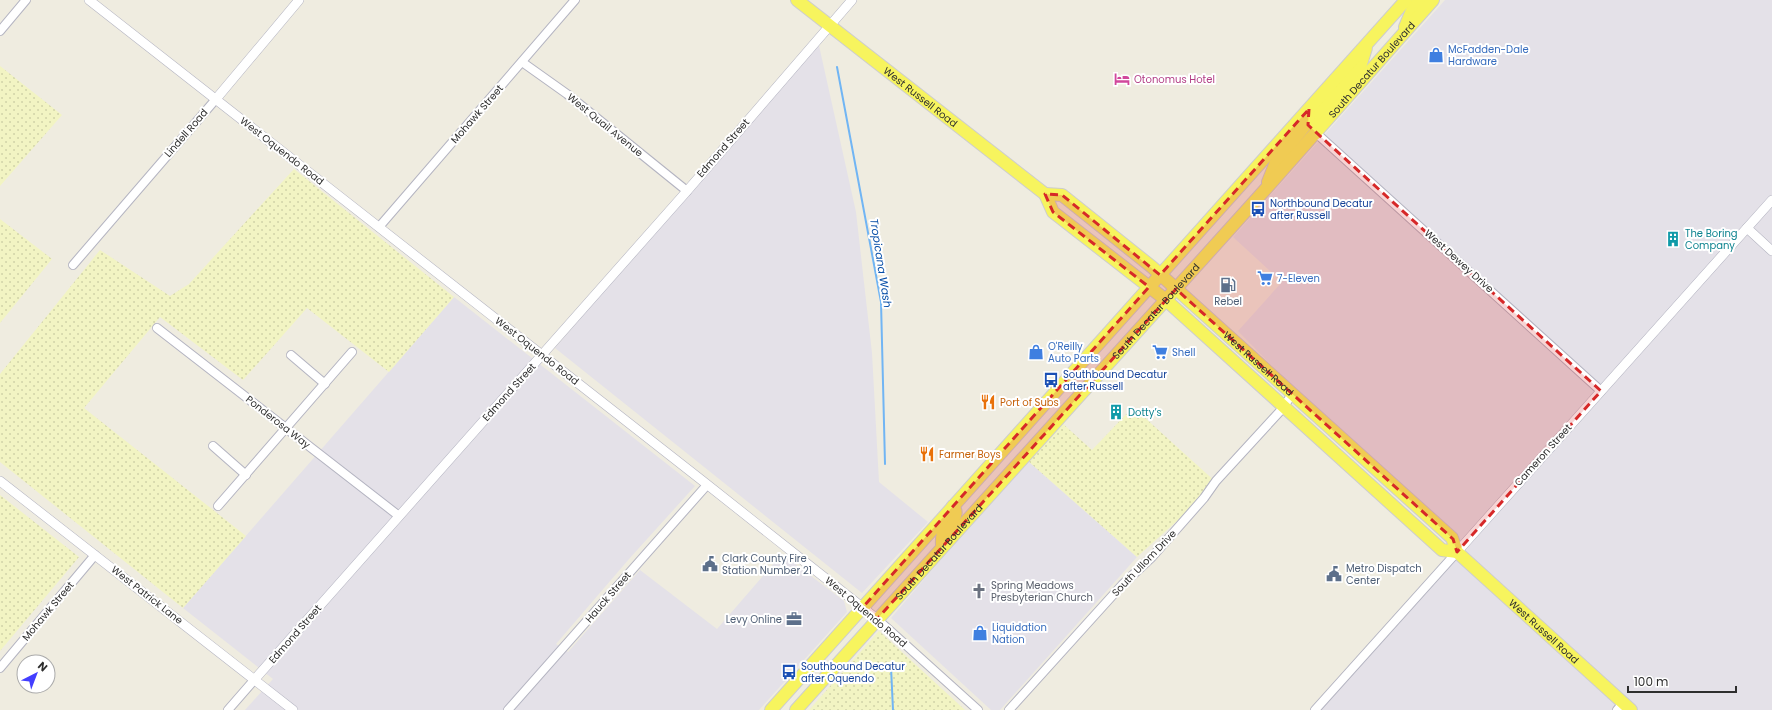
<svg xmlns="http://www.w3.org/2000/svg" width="1772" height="710" viewBox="0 0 1772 710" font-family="Poppins,sans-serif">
	<defs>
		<pattern id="sand-dots" width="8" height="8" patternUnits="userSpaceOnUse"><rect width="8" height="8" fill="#f2f4c3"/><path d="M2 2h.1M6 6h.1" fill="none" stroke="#d0d2a8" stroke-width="1.8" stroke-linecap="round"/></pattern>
	</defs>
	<rect width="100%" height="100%" fill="#efece0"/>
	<!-- industrial -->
	<g fill="#e4e1e8">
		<path d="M 1445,0 L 1772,0 L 1772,710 L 1315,710 L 1455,552 L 1238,331 L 1282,282 L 1233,237 Z"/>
		<path d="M 818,41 L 856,212 L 872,353 L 879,482 L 928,522 L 862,593 L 555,348 Z"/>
		<path d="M 454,297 L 695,486 L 629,559 L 556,644 L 568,652 L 640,570 L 717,629 L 782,554 L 844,601 L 847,612 L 759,710 L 245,710 L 273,679 L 183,608 Z"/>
		<path d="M 1028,461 L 1137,557 L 1000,710 L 991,710 L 891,618 L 955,543 Z"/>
	</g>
	<!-- sand -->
	<g fill="url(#sand-dots)">
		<path d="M 0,66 L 62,115 L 0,186 Z"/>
		<path d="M 294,169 L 454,297 L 389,372 L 307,308 L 243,380 L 160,317 L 84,408 L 246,536 L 183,608 L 0,462 L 0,374 L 100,250 L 170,296 L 189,284 Z"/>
		<path d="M 0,219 L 52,259 L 0,323 Z"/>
		<path d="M 1133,407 L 1218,484 L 1137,557 L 1028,461 L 1062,423 L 1092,450 Z"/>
		<path d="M 0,495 L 79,557 L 0,651 Z"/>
		<path d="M 879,631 L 965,710 L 809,710 Z"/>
	</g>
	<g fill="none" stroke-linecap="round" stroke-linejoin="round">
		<!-- stream -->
		<g stroke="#71b5f4" stroke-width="2">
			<path d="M 837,67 L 881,302 L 885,464"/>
			<path d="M 891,667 L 893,710"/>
		</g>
		<defs>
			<g id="minor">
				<path d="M 0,31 L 26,0"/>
				<path d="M 522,62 L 567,94 L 687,191"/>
				<path d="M 1316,133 L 1601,391"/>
				<path d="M 379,227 L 575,0"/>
				<path d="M 73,265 L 216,99"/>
				<path d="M 157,328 L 399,516"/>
				<path d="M 291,355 L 325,384"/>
				<path d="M 213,446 L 246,475"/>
				<path d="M 218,506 L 352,352"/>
				<path d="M 877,619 L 978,710"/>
				<path d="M 0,668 L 95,555"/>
				<path d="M 228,710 L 255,679"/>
				<path d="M 508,710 L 707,485"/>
				<path d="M 1009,710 L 1122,585 L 1152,557 L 1204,498 L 1216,481 L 1283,408 L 1292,394"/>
				<path d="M 1315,710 L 1457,552"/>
				<path d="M 1617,710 L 1623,703"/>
			</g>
			<g id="tertiary">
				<path d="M 89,0 L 704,482 L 877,619"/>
				<path d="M 216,99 L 299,0"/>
				<path d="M 1747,228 L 1772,251"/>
				<path d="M 0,481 L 293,710"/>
				<path d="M 1457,552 L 1772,200"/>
				<path d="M 255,679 L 687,191 L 852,0"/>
			</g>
			<g id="primary">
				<path id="s1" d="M 797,0 L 1045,194 L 1053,212 L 1166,300 L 1442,550 L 1457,552"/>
				<path d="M 1405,27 L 1413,8 L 1420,0"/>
				<path d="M 1316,133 L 1316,118 L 1361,64 L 1366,48"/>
				<path d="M 1268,182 L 1276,162 L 1308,122 L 1309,111"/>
				<path id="s2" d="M 1045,194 L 1062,195 L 1152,267 L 1452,538 L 1457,552 L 1631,710"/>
				<path d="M 942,547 C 942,543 941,535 944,531 C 949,522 961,516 953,506"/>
				<path d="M 771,710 L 1406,0"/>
				<path id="s3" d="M 796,710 L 1263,192 L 1433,0"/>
			</g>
		</defs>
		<!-- minor casing -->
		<use href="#minor" stroke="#b4b4c1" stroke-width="10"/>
		<!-- tertiary casing -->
		<use href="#tertiary" stroke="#b4b4c1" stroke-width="10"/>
		<!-- primary casing -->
		<use href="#primary" stroke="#cdcdcd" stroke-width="14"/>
		<!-- minor -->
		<use href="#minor" stroke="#fff" stroke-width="8"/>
		<!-- tertiary -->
		<use href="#tertiary" stroke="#fff" stroke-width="9"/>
		<!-- primary -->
		<use href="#primary" stroke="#f7f45e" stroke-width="12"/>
	</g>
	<!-- marked area -->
	<path fill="#d62828" fill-opacity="0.2" stroke="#d62828" stroke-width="3" stroke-dasharray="8 5" stroke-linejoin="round" d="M 1309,109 L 1308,125 L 1601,391 L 1457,552 L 1453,539 L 1176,289 L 877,619 L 863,607 L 1149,287 L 1053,212 L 1045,194 L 1062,195 L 1160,275 Z"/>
	<!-- icons -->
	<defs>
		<symbol id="shop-bare" viewBox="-9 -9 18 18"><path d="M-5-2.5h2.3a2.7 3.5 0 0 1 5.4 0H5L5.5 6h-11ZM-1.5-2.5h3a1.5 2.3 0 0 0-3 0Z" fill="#3f7fe0" stroke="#fff" stroke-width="2.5" paint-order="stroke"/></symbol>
		<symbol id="hotel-bare" viewBox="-9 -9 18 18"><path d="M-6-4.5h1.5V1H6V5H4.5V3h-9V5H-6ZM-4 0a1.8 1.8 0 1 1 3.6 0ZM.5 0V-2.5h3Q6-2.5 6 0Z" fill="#d1479c" stroke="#fff" stroke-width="2.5" paint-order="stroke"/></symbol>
		<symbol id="bus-bare" viewBox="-9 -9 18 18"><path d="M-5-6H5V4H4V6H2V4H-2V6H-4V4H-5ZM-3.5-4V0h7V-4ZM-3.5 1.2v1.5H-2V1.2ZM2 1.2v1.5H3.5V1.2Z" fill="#1a4fb4" stroke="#fff" stroke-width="2.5" paint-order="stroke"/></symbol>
		<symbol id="building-bare" viewBox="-9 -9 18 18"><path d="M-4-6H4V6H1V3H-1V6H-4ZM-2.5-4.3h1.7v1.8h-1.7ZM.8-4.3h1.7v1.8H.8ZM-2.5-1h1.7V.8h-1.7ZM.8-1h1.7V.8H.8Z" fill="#0f9aa8" stroke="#fff" stroke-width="2.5" paint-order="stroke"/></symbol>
		<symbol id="supermarket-bare" viewBox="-9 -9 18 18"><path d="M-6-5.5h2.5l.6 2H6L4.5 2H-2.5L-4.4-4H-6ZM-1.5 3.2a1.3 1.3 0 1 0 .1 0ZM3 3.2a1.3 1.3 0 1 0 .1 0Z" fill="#3f7fe0" stroke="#fff" stroke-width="2.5" paint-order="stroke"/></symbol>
		<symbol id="fuel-bare" viewBox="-9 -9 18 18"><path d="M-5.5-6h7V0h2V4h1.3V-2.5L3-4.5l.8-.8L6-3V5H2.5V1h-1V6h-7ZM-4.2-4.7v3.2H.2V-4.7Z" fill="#5c6f8a" stroke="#fff" stroke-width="2.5" paint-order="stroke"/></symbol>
		<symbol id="restaurant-bare" viewBox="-9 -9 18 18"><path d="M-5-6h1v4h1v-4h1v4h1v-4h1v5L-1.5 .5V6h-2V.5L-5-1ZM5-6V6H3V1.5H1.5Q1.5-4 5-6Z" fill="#e8710a" stroke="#fff" stroke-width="2.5" paint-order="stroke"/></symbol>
		<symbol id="civic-bare" viewBox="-9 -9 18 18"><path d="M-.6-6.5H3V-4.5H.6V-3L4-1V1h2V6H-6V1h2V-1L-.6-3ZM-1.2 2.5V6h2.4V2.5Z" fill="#5c6f8a" stroke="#fff" stroke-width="2.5" paint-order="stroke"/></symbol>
		<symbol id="church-bare" viewBox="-9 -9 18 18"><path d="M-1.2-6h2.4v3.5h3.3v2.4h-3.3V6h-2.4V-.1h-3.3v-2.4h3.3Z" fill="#6b7280" stroke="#fff" stroke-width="2.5" paint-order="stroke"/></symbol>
		<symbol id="office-bare" viewBox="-9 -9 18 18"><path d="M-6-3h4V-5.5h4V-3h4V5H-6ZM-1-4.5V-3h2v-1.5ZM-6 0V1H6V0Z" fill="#5c6f8a" stroke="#fff" stroke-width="2.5" paint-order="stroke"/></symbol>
	</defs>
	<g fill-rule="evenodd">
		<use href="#shop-bare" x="1425" y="44" width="22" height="22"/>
		<use href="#hotel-bare" x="1111" y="68" width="22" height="22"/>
		<use href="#bus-bare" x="1247" y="198" width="22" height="22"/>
		<use href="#building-bare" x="1662" y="228" width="22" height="22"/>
		<use href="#supermarket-bare" x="1254" y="267" width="22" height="22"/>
		<use href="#fuel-bare" x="1217" y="274" width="22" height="22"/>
		<use href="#shop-bare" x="1025" y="341" width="22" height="22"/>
		<use href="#supermarket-bare" x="1149" y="341" width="22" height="22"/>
		<use href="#bus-bare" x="1040" y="369" width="22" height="22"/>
		<use href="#restaurant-bare" x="977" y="391" width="22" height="22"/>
		<use href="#building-bare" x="1105" y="401" width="22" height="22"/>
		<use href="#restaurant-bare" x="916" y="443" width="22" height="22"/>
		<use href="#civic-bare" x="699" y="553" width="22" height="22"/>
		<use href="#civic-bare" x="1323" y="563" width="22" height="22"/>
		<use href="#church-bare" x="968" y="580" width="22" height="22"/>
		<use href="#office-bare" x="783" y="608" width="22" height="22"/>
		<use href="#shop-bare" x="969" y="622" width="22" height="22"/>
		<use href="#bus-bare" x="778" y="661" width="22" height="22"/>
	</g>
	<g text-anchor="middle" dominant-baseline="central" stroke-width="4" stroke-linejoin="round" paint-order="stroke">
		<!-- shop labels -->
		<g font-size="10" fill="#366cbe" stroke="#fff" text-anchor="start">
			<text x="1448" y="49">McFadden-Dale<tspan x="1448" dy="12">Hardware</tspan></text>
			<text x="1277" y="278">7-Eleven</text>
			<text x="1048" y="346">O'Reilly<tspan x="1048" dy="12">Auto Parts</tspan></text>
			<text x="1172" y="352">Shell</text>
			<text x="992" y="627">Liquidation<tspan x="992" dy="12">Nation</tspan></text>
		</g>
		<!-- street labels -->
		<g font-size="10" fill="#2e2e2e" stroke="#fff">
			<text stroke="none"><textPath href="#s3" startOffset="861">South Decatur Boulevard</textPath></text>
			<text stroke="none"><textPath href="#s1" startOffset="157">West Russell Road</textPath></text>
			<text transform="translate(477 114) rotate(-49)">Mohawk Street</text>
			<text transform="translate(605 125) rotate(39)">West Quail Avenue</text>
			<text transform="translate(186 133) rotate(-49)">Lindell Road</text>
			<text transform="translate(723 148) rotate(-49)">Edmond Street</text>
			<text transform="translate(282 151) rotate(38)">West Oquendo Road</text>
			<text transform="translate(1459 261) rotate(42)">West Dewey Drive</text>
			<text stroke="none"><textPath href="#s3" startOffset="537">South Decatur Boulevard</textPath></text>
			<text transform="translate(537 351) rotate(38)">West Oquendo Road</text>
			<text stroke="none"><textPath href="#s2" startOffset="276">West Russell Road</textPath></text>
			<text transform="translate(509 392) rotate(-48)">Edmond Street</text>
			<text transform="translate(278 422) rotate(38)">Ponderosa Way</text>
			<text transform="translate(1543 455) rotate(-48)">Cameron Street</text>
			<text stroke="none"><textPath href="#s3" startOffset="213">South Decatur Boulevard</textPath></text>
			<text transform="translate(1144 563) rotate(-46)">South Ullom Drive</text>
			<text transform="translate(147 595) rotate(38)">West Patrick Lane</text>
			<text transform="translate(608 597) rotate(-49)">Hauck Street</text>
			<text transform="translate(48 611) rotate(-50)">Mohawk Street</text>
			<text transform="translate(866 612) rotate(40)">West Oquendo Road</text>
			<text stroke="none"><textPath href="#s2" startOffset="669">West Russell Road</textPath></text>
			<text transform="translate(295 634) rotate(-49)">Edmond Street</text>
		</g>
		<!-- hotel labels -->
		<g font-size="10" fill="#b23c85" stroke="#fff" text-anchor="start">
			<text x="1134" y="79">Otonomus Hotel</text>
		</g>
		<!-- transit labels -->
		<g font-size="10" fill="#164399" stroke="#fff" text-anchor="start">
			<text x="1270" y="203">Northbound Decatur<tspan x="1270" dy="12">after Russell</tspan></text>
			<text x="1063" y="374">Southbound Decatur<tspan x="1063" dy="12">after Russell</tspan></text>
			<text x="801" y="666">Southbound Decatur<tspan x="801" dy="12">after Oquendo</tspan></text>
		</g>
		<!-- culture labels -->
		<g font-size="10" fill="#0d838f" stroke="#fff" text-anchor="start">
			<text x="1685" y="233">The Boring<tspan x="1685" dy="12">Company</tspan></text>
			<text x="1128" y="412">Dotty’s</text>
		</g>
		<!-- service labels -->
		<g font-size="10" fill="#4e5e75" stroke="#fff" text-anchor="start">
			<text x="1228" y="301" text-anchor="middle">Rebel</text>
			<text x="722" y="558">Clark County Fire<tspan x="722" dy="12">Station Number 21</tspan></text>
			<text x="1346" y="568">Metro Dispatch<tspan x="1346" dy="12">Center</tspan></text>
			<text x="782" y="619" text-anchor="end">Levy Online</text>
		</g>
		<!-- food labels -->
		<g font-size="10" fill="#c56008" stroke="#fff" text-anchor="start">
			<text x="1000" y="402">Port of Subs</text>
			<text x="939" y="454">Farmer Boys</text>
		</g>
		<!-- worship labels -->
		<g font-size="10" fill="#5b616d" stroke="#fff" text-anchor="start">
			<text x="991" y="585">Spring Meadows<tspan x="991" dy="12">Presbyterian Church</tspan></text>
		</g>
		<!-- water labels -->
		<g font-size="11" font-style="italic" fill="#084fa8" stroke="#fff">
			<text transform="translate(881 263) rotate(81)">Tropicana Wash</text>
		</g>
	</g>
	<!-- north arrow -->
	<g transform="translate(36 674) rotate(42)"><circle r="19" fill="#ffffff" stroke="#ababab"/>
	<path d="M0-3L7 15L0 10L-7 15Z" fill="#433eff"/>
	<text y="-6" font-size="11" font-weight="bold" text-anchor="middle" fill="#2e2e2e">N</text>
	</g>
	<!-- scale -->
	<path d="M1628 686v6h108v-6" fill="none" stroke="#2e2e2e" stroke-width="2"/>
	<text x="1634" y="686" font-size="12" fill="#2e2e2e" stroke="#ffffff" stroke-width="3" paint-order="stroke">100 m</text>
</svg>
